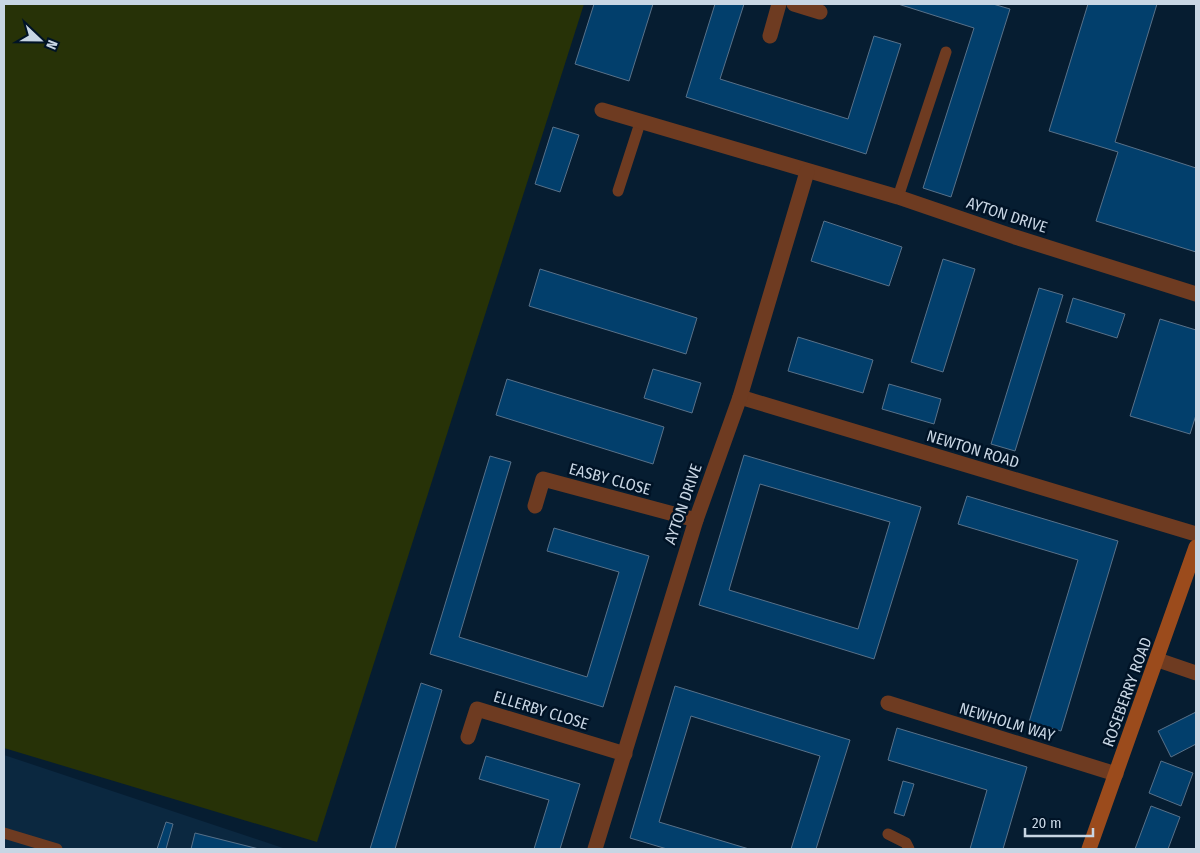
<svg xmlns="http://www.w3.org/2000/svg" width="1200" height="853" viewBox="0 0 1200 853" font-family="'Fira Sans Condensed',sans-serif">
	<rect width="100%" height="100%" fill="#061d31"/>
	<!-- built -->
	<path fill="#0b2840" d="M 4,755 L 286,849 L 4,849 Z"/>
	<!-- green -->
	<path fill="#273207" d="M 4,4 L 584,4 L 317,842 L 4,748 Z"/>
	<!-- building -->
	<g fill="#023f6c" stroke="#587189" fill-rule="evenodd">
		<path d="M 594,4 L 653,4 L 629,81 L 575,64 Z"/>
		<path d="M 715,4 L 744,4 L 720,79 L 848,119 L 874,36 L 901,44 L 866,154 L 686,97 Z"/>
		<path d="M 898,4 L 993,4 L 1010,9 L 951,197 L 923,188 L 974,28 Z"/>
		<path d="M 1088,4 L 1157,4 L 1115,142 L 1196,168 L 1196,252 L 1096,221 L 1118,152 L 1049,131 Z"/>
		<path d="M 553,127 L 579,135 L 560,192 L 535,184 Z"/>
		<path d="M 824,221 L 902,247 L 889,286 L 811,261 Z"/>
		<path d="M 943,259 L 975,269 L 943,372 L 911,362 Z"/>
		<path d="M 540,269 L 697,318 L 686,354 L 529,306 Z"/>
		<path d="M 1039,288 L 1063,295 L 1015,451 L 991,444 Z"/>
		<path d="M 1073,298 L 1125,314 L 1117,338 L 1066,322 Z"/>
		<path d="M 1160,319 L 1196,330 L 1196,415 L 1190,434 L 1130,416 Z"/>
		<path d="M 798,337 L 873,360 L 863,393 L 788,371 Z"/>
		<path d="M 653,369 L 701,383 L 692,413 L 644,398 Z"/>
		<path d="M 507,379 L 664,427 L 653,464 L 496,415 Z"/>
		<path d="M 889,384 L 941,399 L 934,424 L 882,409 Z"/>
		<path d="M 744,455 L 921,507 L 874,659 L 699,605 ZM 760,484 L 890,522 L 858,629 L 729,590 Z"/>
		<path d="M 490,456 L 511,462 L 459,637 L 587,677 L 619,572 L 547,551 L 554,528 L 649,556 L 603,707 L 430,654 Z"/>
		<path d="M 967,496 L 1118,541 L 1061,731 L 1029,722 L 1078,560 L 958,524 Z"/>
		<path d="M 421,683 L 442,690 L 395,849 L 370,849 Z"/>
		<path d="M 675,686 L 850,740 L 816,849 L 791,849 L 820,756 L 691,716 L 659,822 L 749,849 L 667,849 L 630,838 Z"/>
		<path d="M 1196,712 L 1196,744 L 1171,757 L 1158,731 Z"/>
		<path d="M 897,728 L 1027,767 L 1003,849 L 970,849 L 987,790 L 888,760 Z"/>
		<path d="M 486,756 L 580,784 L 560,849 L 534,849 L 549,800 L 479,779 Z"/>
		<path d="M 1161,761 L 1193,773 L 1181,806 L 1149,793 Z"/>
		<path d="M 903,781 L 914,784 L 904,816 L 894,813 Z"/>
		<path d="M 1151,806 L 1180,817 L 1168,849 L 1135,849 Z"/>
		<path d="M 166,822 L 173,824 L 166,849 L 157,849 Z"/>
		<path d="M 195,833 L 259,849 L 191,849 Z"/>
	</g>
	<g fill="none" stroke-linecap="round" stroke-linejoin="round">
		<!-- lane -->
		<g stroke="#6e3b21" stroke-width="11">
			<path d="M 618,191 L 640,123"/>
			<path d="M 898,197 L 946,52"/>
			<path d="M 4,833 L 57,849"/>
			<path d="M 888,834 L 906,843 L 909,849"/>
		</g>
		<!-- street -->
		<g stroke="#6e3b21" stroke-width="15">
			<path d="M 794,4 L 820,12"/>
			<path d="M 770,36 L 779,4"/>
			<path d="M 602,110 L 898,197 L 1015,237 L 1196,294"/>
			<path d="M 740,397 L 1196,534"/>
			<path d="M 535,506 L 543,479 L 696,520"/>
			<path d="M 1158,660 L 1196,673"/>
			<path d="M 888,703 L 1116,774"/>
			<path d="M 468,737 L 477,709 L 625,754"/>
			<path d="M 595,849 L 696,520 L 740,397 L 807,172"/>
		</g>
		<!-- secondary -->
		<path stroke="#9b4b1c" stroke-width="15" d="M 1089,849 L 1196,547"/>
	</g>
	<g text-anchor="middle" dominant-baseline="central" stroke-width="5" stroke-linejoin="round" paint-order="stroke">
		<!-- street labels -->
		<g font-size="16" fill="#c8d6e4" stroke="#001326">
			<text transform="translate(1007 215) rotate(18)">AYTON DRIVE</text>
			<text transform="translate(973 449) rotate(17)">NEWTON ROAD</text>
			<text transform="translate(610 479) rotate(15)">EASBY CLOSE</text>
			<text transform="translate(683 504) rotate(-71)">AYTON DRIVE</text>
			<text transform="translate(1127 692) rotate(-70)">ROSEBERRY ROAD</text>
			<text transform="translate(541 710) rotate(17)">ELLERBY CLOSE</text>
			<text transform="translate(1007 722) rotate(17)">NEWHOLM WAY</text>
		</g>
	</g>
	<!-- border -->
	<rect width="1200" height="853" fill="none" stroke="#c8d6e4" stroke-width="10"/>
	<!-- north arrow -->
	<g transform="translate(40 40) rotate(112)" stroke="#001326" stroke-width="4" paint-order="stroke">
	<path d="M0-4L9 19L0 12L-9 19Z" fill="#c8d6e4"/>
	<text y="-8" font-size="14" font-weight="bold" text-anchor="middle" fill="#c8d6e4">N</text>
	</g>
	<!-- scale -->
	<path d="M1025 828v8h68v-8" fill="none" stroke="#c8d6e4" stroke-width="2.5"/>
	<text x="1032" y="828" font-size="15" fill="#c8d6e4" stroke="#001326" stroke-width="4" paint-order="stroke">20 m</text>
</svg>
